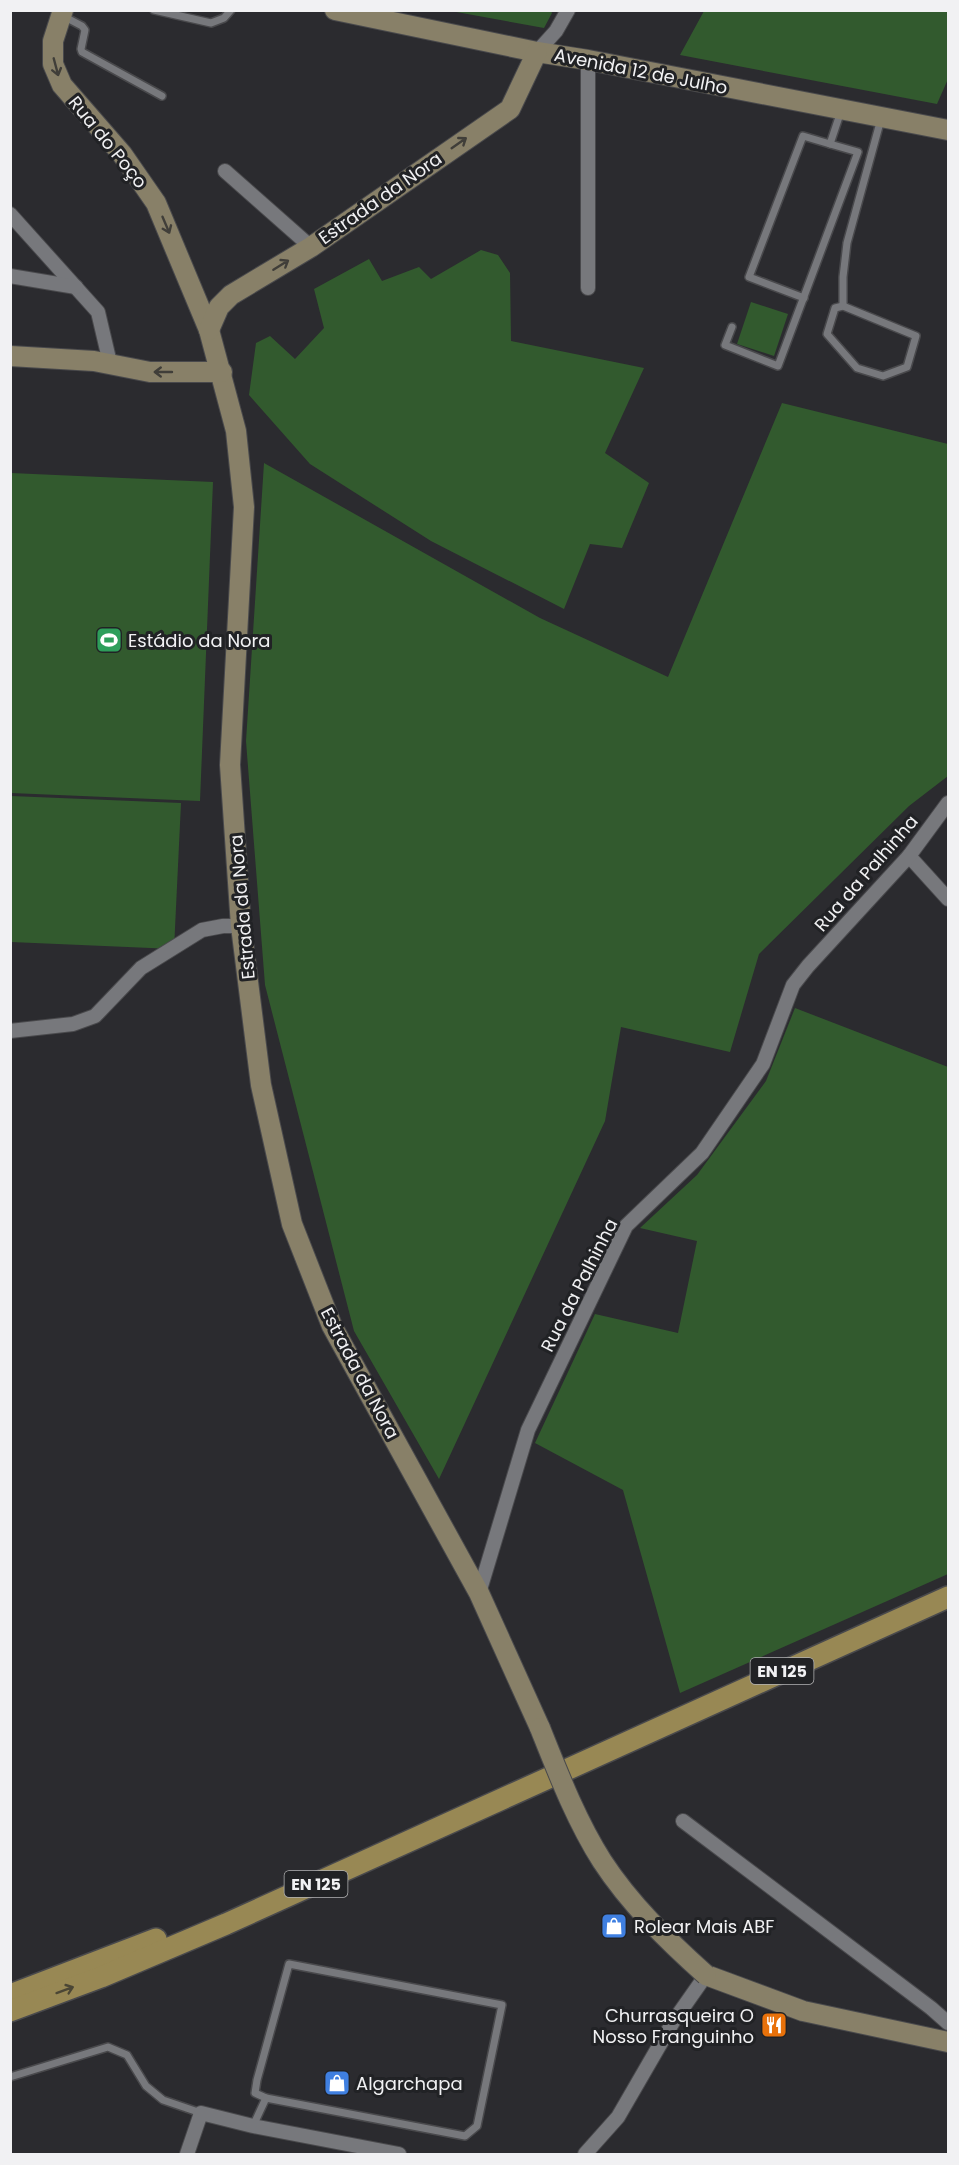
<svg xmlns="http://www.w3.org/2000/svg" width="959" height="2165" viewBox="0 0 959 2165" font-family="Poppins,sans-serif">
	<rect width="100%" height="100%" fill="#2b2b2f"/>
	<!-- green -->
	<g fill="#325a2e">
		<path d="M 551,11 L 552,13 L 544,28 L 451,11 Z"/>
		<path d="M 704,11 L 948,11 L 948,79 L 937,104 L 680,55 Z"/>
		<path d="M 481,250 L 498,255 L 510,273 L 511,341 L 644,368 L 605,453 L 649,483 L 622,548 L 590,544 L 564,609 L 431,541 L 310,464 L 249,395 L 256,343 L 270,336 L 295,359 L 324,328 L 314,289 L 369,259 L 382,281 L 419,267 L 431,279 Z"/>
		<path d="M 751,302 L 788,314 L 774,356 L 737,344 Z"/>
		<path d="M 782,403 L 948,444 L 948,776 L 909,806 L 759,954 L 730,1052 L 621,1027 L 605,1121 L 439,1479 L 354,1331 L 265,985 L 246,741 L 264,463 L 540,618 L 668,677 Z"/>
		<path d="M 11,473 L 213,482 L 200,801 L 11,793 Z"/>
		<path d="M 11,796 L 181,803 L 174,949 L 11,942 Z"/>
		<path d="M 795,1008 L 948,1067 L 948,1574 L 680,1693 L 623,1490 L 535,1443 L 595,1314 L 678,1333 L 697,1241 L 640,1228 L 697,1175 L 766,1081 Z"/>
	</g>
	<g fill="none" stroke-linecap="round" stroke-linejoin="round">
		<defs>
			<g id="lane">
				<path d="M 154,10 L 211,23 L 224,18 L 231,10"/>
				<path d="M 63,16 L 82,26 L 85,30 L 81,49 L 82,52 L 162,96"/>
				<path d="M 804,298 L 749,277 L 803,136 L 830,144 L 841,111"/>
				<path d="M 843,306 L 916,336 L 907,367 L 883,376 L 857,368 L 827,334 L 835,308 Z"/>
				<path d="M 843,306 L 843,277 L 847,243 L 881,119"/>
				<path d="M 732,327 L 725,345 L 778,366 L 858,152 L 830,144"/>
				<path d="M 289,1964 L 502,2005 L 477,2126 L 465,2136 L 266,2098 L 255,2093 L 257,2080 Z"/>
				<path d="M 10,2077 L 108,2047 L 127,2055 L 146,2086 L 163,2100 L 201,2113"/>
				<path d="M 253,2126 L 266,2098"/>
			</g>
			<g id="street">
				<path d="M 537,52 L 556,31 L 568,10"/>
				<path d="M 588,60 L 588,288"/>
				<path d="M 225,171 L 311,247"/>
				<path d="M 10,214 L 98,312 L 110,363"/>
				<path d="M 10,276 L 76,287"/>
				<path d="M 909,856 L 948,899"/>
				<path d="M 10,1031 L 73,1024 L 95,1016 L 141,968 L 202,930 L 223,926 L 241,926"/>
				<path d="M 479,1593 L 528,1430 L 626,1226 L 702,1153 L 763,1064 L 793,985 L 808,966 L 909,856 L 948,803"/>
				<path d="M 683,1821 L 931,2008 L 948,2023"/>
				<path d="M 187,2154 L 201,2113 L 253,2126 L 399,2154"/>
				<path d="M 585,2154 L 618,2117 L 673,2022 L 706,1975"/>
			</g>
			<g id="secondary">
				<path d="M 63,10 L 53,41 L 53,64 L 62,85 L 122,154 L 156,203 L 209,330 L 236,431 L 244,507 L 230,765 L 241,926 L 261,1085 L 292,1224 L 332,1326 L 479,1593 L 540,1728"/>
				<path d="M 335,10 L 537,52 L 588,60 L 948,130"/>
				<path d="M 209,330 L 219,307 L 231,295 L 311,247 L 510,109 L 537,52"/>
				<path d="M 10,356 L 94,361 L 150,372 L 222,372"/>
				<path d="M 706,1975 L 803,2011 L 948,2042"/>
			</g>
			<g id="primary">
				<path d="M 10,1995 L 156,1939"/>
				<path d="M 10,2011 L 101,1977 L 226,1924 L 948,1597"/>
			</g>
		</defs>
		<!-- lane casing -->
		<use href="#lane" stroke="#49494c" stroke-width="10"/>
		<!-- street casing -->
		<use href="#street" stroke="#49494c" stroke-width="16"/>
		<!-- secondary casing -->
		<use href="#secondary" stroke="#49494c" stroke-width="22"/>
		<!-- primary casing -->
		<use href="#primary" stroke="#49494c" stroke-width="24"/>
		<!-- lane -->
		<use href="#lane" stroke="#77787c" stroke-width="7"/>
		<!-- street -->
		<use href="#street" stroke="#77787c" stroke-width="14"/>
		<!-- secondary -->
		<use href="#secondary" stroke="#888068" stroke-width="20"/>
		<!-- primary -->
		<use href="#primary" stroke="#988854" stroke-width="21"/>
		<defs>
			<path id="secondary-bridge" d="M 540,1728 C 558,1773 576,1820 602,1861 C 630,1904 668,1941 706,1975"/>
		</defs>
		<!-- secondary-bridge casing -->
		<use href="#secondary-bridge" stroke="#49494c" stroke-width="22" stroke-linecap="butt"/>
		<!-- secondary-bridge -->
		<use href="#secondary-bridge" stroke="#888068" stroke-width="20"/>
	</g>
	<!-- one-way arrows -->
	<defs><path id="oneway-shaft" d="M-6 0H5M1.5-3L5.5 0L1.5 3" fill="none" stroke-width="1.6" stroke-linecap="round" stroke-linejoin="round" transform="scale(1.5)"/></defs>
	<g stroke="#403e39">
		<use href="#oneway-shaft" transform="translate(56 67) rotate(75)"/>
		<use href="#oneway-shaft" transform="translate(459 143) rotate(-35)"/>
		<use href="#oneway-shaft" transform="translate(166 225) rotate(67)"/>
		<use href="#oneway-shaft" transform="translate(281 265) rotate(-32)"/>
		<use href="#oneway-shaft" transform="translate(163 372) rotate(-180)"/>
	</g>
	<use stroke="#4b4635" href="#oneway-shaft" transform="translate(65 1990) rotate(-20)"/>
	<!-- icons -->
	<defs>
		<symbol id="stadium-square" viewBox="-11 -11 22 22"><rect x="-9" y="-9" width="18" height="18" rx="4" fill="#2e9e5b" stroke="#212225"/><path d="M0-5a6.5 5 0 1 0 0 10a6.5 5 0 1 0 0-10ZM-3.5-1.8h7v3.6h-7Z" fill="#fff"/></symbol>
		<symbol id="shop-square" viewBox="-11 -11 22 22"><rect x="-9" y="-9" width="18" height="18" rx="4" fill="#3f7fe0" stroke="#212225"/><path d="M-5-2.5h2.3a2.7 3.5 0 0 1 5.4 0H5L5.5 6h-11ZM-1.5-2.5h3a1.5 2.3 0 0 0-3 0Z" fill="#fff"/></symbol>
		<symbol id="restaurant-square" viewBox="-11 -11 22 22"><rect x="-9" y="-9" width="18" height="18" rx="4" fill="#e8710a" stroke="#212225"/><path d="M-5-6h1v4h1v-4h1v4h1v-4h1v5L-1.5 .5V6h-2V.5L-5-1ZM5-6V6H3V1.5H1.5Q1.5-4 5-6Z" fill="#fff"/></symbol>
	</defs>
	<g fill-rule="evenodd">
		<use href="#stadium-square" x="94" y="625" width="30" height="30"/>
		<use href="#shop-square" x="599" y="1911" width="30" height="30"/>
		<use href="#restaurant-square" x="759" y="2010" width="30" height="30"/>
		<use href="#shop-square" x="322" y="2068" width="30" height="30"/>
	</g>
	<g text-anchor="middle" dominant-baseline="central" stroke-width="6" stroke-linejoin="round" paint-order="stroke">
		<!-- shield labels -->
		<g fill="#212225" stroke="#b3b3b5" stroke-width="1.5">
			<rect x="750.5" y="1658" width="63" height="26" rx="4.5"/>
			<rect x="284.5" y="1871" width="63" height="26" rx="4.5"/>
		</g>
		<g font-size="16" font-weight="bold" fill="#f1f1f3">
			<text x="782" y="1671">EN 125</text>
			<text x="316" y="1884">EN 125</text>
		</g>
		<!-- street labels -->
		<g font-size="18" fill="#f1f1f3" stroke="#212225">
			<text transform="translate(641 71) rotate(11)">Avenida 12 de Julho</text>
			<text transform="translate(108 142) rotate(51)">Rua do Poço</text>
			<text transform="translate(380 198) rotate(-35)">Estrada da Nora</text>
			<text transform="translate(866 873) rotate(-49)">Rua da Palhinha</text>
			<text transform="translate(242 907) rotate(-95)">Estrada da Nora</text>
			<text transform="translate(579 1285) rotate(-63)">Rua da Palhinha</text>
			<text transform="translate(360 1373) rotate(62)">Estrada da Nora</text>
		</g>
		<!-- poi labels -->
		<g font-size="18" fill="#f1f1f3" stroke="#212225" text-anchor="start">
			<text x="128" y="640">Estádio da Nora</text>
			<text x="634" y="1926">Rolear Mais ABF</text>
			<text x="754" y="2015" text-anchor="end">Churrasqueira O<tspan x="754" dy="21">Nosso Franguinho</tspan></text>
			<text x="356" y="2083">Algarchapa</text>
		</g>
	</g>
	<!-- border -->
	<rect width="959" height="2165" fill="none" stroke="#f1f1f3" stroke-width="24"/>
</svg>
